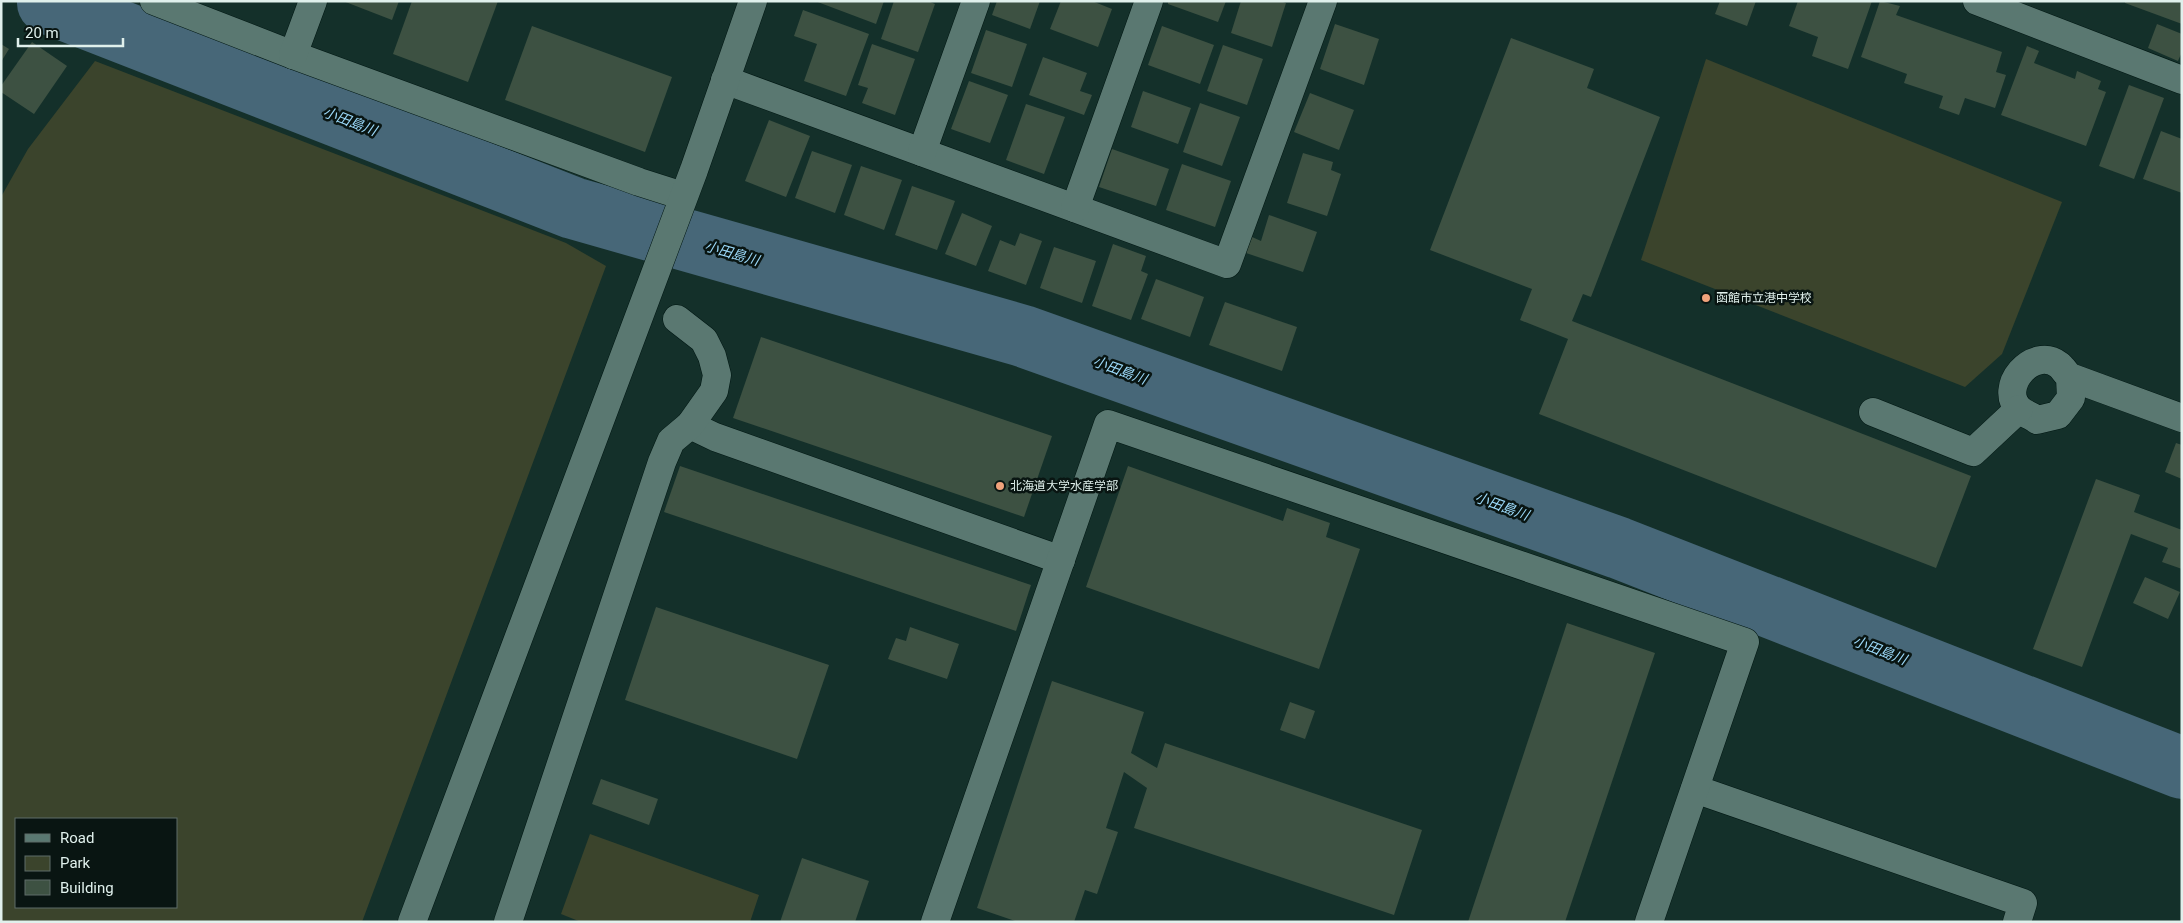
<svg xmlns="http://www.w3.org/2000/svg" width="2183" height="923" viewBox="0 0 2183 923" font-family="Roboto,'Noto Sans JP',sans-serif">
	<rect width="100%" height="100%" fill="#14302a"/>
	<!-- green -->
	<g fill="#3b442c" fill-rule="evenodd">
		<path d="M 1706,59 L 2062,202 L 2002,354 L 1965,387 L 1641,260 Z"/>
		<path d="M 95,61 L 566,243 L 606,266 L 362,922 L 1,922 L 1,197 L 28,149 ZM 16,819 L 176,819 L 176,907 L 16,907 Z"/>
		<path d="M 590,834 L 759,895 L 750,922 L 581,922 L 561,914 Z"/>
	</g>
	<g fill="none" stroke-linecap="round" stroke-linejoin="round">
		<!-- river -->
		<path stroke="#476778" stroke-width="62" d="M 48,3 L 573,208 L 1023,336 L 1619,548 L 2182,768"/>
	</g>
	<!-- building -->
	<g fill="#3d5142">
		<path d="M 343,1 L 399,1 L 392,20 Z"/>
		<path d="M 412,1 L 498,1 L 468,82 L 393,54 Z"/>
		<path d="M 815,1 L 884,1 L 876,24 Z"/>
		<path d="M 894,1 L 928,1 L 935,4 L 918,52 L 881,39 Z"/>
		<path d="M 997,1 L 1040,1 L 1030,29 L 992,15 Z"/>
		<path d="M 1061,1 L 1092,1 L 1112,9 L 1098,47 L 1050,29 Z"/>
		<path d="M 1168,1 L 1226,1 L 1218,22 L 1168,4 Z"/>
		<path d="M 1241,1 L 1280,1 L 1286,3 L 1272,47 L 1231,33 Z"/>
		<path d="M 1720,1 L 1756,1 L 1747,26 L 1715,14 Z"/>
		<path d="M 1798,1 L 1872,1 L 1848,69 L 1812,56 L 1818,37 L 1789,26 Z"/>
		<path d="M 1880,1 L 1900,6 L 1896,15 L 2002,52 L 1996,72 L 2006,75 L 1995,108 L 1965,98 L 1959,115 L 1939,108 L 1943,96 L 1904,83 L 1907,74 L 1861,57 Z"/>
		<path d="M 2125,1 L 2182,1 L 2182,24 L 2125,3 Z"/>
		<path d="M 803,10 L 869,34 L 846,96 L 804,81 L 817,44 L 794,36 Z"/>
		<path d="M 1335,24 L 1379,39 L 1364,85 L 1320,69 Z"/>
		<path d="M 2157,24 L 2182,34 L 2182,52 L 2178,61 L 2148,48 Z"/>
		<path d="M 532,26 L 672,77 L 645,152 L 505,100 Z"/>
		<path d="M 1162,26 L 1214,45 L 1200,84 L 1148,65 Z"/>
		<path d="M 986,30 L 1027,44 L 1012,87 L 971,73 Z"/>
		<path d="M 1511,38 L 1594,69 L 1587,88 L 1660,117 L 1591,297 L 1583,294 L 1572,321 L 1971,476 L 1936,568 L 1539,414 L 1568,339 L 1520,320 L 1532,289 L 1430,250 Z"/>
		<path d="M 32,42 L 67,66 L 34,114 L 1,92 L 1,86 Z"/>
		<path d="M 1,44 L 9,49 L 1,62 Z"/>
		<path d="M 872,44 L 915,59 L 895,115 L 862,103 L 868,88 L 858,85 Z"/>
		<path d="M 1223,45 L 1263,59 L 1247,105 L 1207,91 Z"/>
		<path d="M 2027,46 L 2039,51 L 2034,63 L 2075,79 L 2077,71 L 2101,81 L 2098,89 L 2106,92 L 2086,146 L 2001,115 Z"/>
		<path d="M 1043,57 L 1087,73 L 1080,91 L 1092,95 L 1084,115 L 1029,95 Z"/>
		<path d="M 969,81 L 1008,95 L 990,143 L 951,129 Z"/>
		<path d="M 2129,85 L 2164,98 L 2134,179 L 2099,166 Z"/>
		<path d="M 1143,91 L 1191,108 L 1178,144 L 1131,127 Z"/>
		<path d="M 1310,93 L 1354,110 L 1339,150 L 1294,132 Z"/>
		<path d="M 1200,103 L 1240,117 L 1222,166 L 1183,152 Z"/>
		<path d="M 1026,104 L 1065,117 L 1044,174 L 1006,160 Z"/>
		<path d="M 769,120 L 810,136 L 786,197 L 745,181 Z"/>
		<path d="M 2161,131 L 2182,139 L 2182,193 L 2143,179 Z"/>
		<path d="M 1112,149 L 1169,169 L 1156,206 L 1099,187 Z"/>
		<path d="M 812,151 L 852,165 L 835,213 L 795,198 Z"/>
		<path d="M 1303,153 L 1333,162 L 1331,170 L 1341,174 L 1327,216 L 1287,203 Z"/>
		<path d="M 1182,164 L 1231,181 L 1215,227 L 1166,210 Z"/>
		<path d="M 861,166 L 902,180 L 884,230 L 844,215 Z"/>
		<path d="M 912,186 L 955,201 L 937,250 L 895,235 Z"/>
		<path d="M 962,213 L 992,226 L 976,266 L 945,254 Z"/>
		<path d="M 1269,215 L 1317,232 L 1303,272 L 1246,253 L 1252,237 L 1261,241 Z"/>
		<path d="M 1020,233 L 1042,241 L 1026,285 L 988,271 L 1000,240 L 1015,246 Z"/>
		<path d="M 1113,244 L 1146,256 L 1141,271 L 1148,274 L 1131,320 L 1092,306 Z"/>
		<path d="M 1054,247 L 1096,261 L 1082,303 L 1040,288 Z"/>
		<path d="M 1156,279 L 1204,297 L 1190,337 L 1141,319 Z"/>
		<path d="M 1225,302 L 1297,327 L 1282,371 L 1209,345 Z"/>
		<path d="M 761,337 L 1052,436 L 1024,517 L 733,418 Z"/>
		<path d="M 2176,443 L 2182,445 L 2182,479 L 2165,472 Z"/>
		<path d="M 680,466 L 1031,585 L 1016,631 L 664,512 Z"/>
		<path d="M 1128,466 L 1283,521 L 1287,508 L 1330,523 L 1326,537 L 1360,549 L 1319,669 L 1086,587 Z"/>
		<path d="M 2096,479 L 2140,495 L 2134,512 L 2182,530 L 2182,569 L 2162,562 L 2168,548 L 2131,534 L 2082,667 L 2033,649 Z"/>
		<path d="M 2145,577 L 2180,592 L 2168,619 L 2133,603 Z"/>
		<path d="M 656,607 L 829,665 L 797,759 L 625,700 Z"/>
		<path d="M 1567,623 L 1655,653 L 1565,922 L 1468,922 Z"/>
		<path d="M 910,627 L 959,644 L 947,679 L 888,659 L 896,638 L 906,641 Z"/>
		<path d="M 1052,681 L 1144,712 L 1131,753 L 1157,768 L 1165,743 L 1422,830 L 1394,915 L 1134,828 L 1147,788 L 1124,772 L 1106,828 L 1118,832 L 1097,894 L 1085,890 L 1074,922 L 1018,922 L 977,908 Z"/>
		<path d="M 1290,702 L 1315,711 L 1305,739 L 1280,730 Z"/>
		<path d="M 601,779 L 658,799 L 649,825 L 592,804 Z"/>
		<path d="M 802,858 L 869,881 L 855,922 L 780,922 Z"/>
	</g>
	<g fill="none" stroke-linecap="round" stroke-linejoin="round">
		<defs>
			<g id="minor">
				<path d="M 154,1 L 293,55 L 639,182 L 683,196"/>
				<path d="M 1977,1 L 2182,80"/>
				<path d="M 293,55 L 313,1"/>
				<path d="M 725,80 L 1227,264 L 1323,1"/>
				<path d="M 922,152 L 976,1"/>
				<path d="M 1075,208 L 1149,1"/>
				<path d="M 2070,377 L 2071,398 L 2058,415 L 2037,420 C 2032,416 2025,414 2020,410 C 1996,388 2033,345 2059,365 C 2063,368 2066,374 2070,377 L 2182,418"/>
				<path d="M 1873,412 L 1973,452 L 2019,409"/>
				<path d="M 690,425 L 715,437 L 1061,560"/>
				<path d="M 1695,789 L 2023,903 L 2017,922"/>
				<path d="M 412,922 L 694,170 L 753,1"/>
				<path d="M 508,922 L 662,462 L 671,441 L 690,425 L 714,391 L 717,375 L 712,356 L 704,340 L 677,319"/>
				<path d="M 935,922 L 1108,424 L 1745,642 L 1649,922"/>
			</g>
		</defs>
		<!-- minor casing -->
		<use href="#minor" stroke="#001713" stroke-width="29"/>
		<!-- minor -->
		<use href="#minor" stroke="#5a7871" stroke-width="28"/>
	</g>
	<!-- markers -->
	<g fill="#f0a27b" stroke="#091512" stroke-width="2">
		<circle cx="1706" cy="298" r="5"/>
		<circle cx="1000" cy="486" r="5"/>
	</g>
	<g text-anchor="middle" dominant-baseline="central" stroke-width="5" stroke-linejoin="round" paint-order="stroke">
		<!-- poi labels -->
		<g font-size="12" fill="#e0f0ec" stroke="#091512" text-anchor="start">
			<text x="1716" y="298">函館市立港中学校</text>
			<text x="1010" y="486">北海道大学水産学部</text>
		</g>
		<!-- water labels -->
		<g font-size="14" font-style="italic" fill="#9bd8f8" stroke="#091512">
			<text transform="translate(350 121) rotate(21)">小田島川</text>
			<text transform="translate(732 253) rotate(16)">小田島川</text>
			<text transform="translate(1120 370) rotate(20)">小田島川</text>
			<text transform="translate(1502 506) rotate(20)">小田島川</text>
			<text transform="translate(1880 650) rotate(21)">小田島川</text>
		</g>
	</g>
	<!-- border -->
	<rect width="2183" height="923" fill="none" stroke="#e0f0ec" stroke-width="5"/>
	<!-- legend -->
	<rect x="15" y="818" width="162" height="90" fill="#091512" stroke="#5f6d69"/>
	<rect x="25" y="834" width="25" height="8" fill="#5a7871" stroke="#5f6d69"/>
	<text x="60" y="843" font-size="15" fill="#e0f0ec">Road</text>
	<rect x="25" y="856" width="25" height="15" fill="#3b442c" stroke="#5f6d69"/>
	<text x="60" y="868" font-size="15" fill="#e0f0ec">Park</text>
	<rect x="25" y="880" width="25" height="15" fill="#3d5142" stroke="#5f6d69"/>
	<text x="60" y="893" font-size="15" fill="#e0f0ec">Building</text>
	<!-- scale -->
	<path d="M18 38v8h105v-8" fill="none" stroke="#e0f0ec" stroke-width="2.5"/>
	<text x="25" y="38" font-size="15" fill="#e0f0ec" stroke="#091512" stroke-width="4" paint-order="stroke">20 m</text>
</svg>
